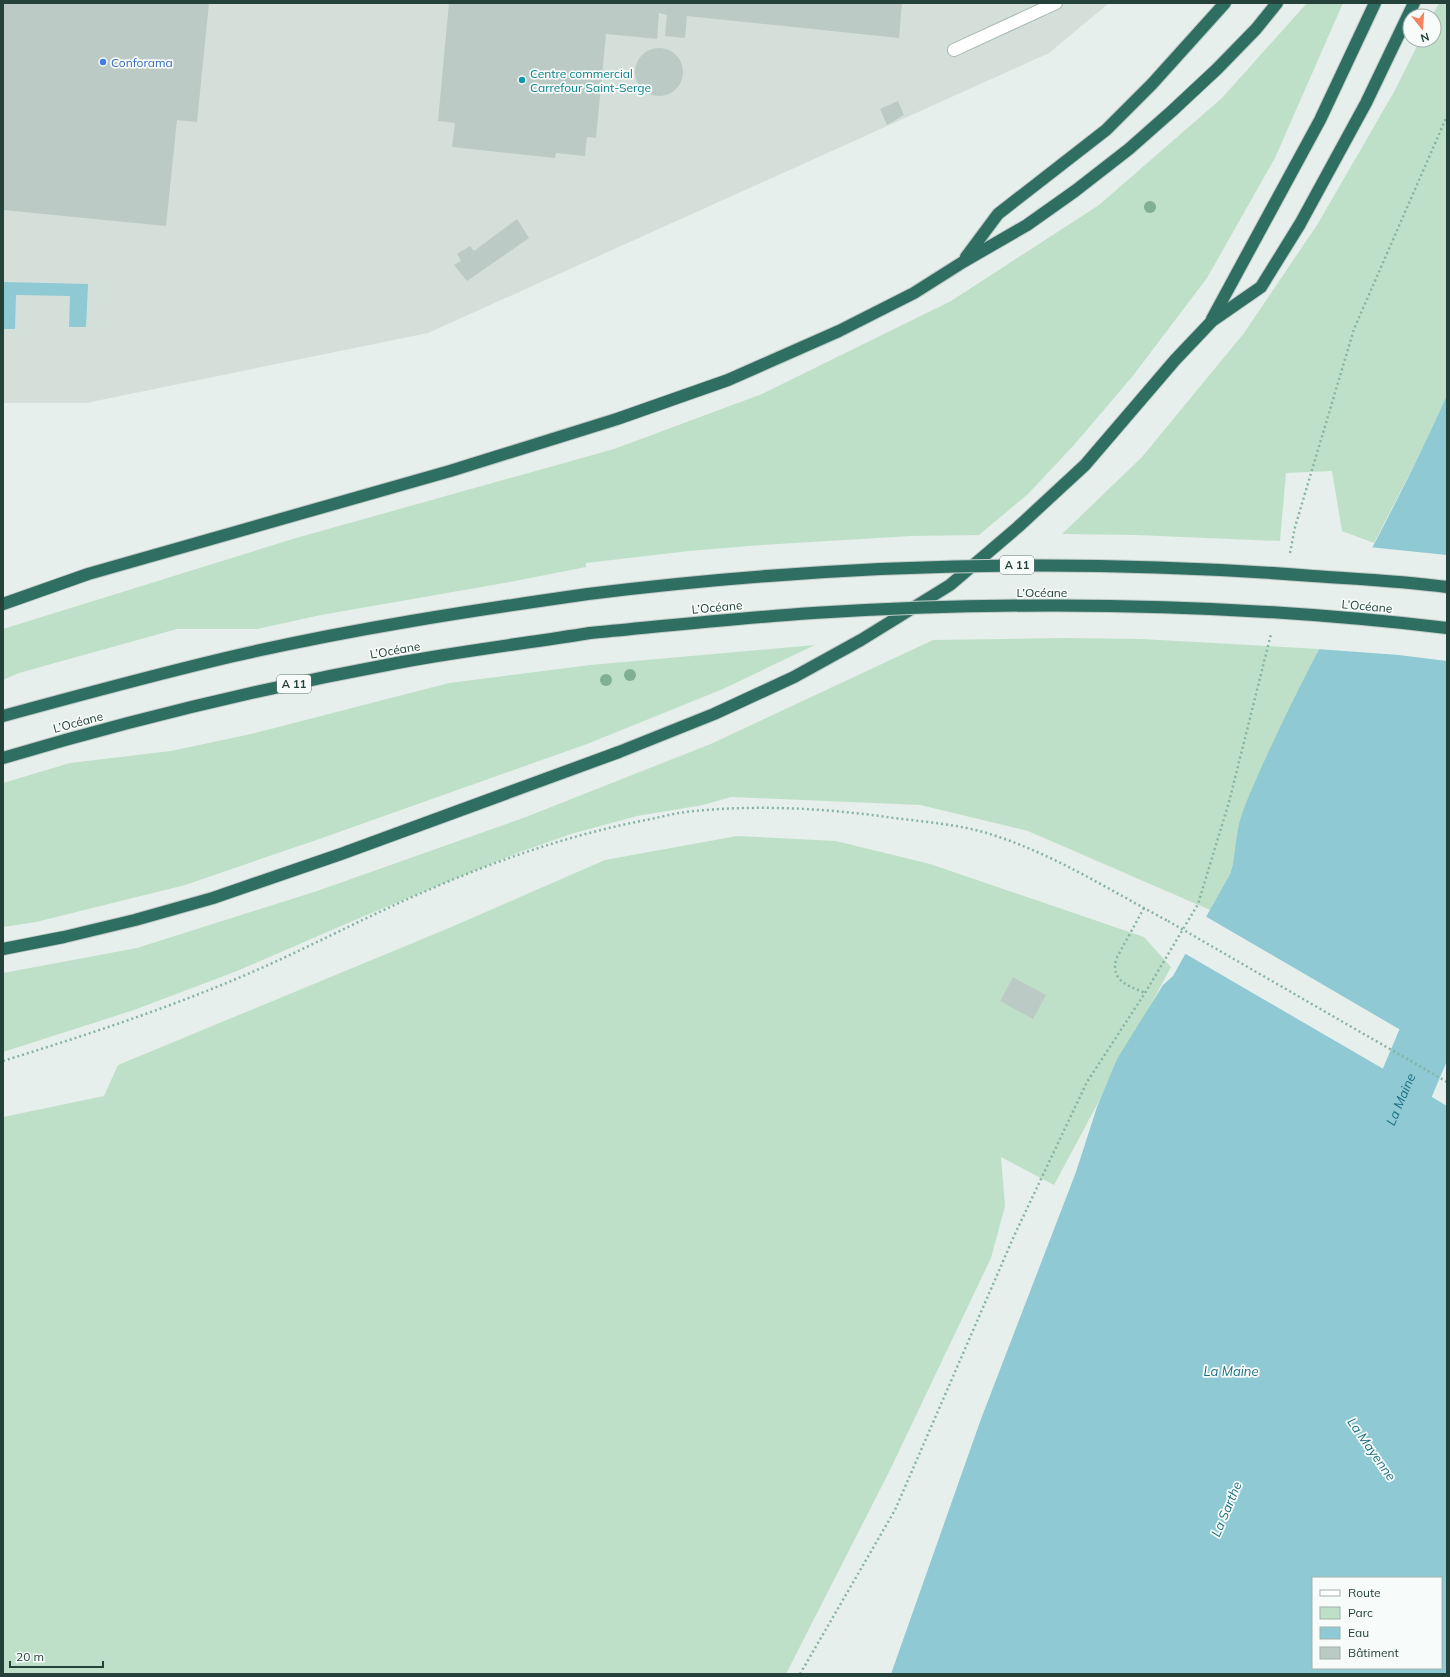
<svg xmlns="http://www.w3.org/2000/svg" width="1450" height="1677" viewBox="0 0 1450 1677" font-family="Mulish,sans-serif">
	<rect width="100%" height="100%" fill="#e6efeb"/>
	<!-- built -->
	<path fill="#d4dfda" d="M 3,3 L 1109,3 L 1049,53 L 428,333 L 86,403 L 3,403 Z"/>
	<!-- green -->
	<g fill="#bfe0c8">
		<path d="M 1307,3 L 1343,3 L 1275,158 L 1207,278 L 1132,377 L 1074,445 L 1028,494 L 979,535 L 911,536 L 762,545 L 689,551 L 586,563 L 586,567 L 515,581 L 321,615 L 257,629 L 177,629 L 19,673 L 3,680 L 3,629 L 296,538 L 614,449 L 762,394 L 951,301 L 1099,205 L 1222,98 Z"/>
		<path d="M 1439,3 L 1447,3 L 1447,395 L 1427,440 L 1374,543 L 1342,531 L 1332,471 L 1286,473 L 1280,541 L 1136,535 L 1062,534 L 1142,457 L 1244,333 L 1317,225 L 1394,92 L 1420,40 L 1434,40 L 1434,16 L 1432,16 Z"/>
		<path d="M 1064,638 L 1142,639 L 1319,649 L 1254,784 L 1230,874 L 1210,910 L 1028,831 L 920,805 L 731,797 L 703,805 L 637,816 L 571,834 L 520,852 L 362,917 L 237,971 L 134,1010 L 3,1052 L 3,973 L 137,948 L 317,891 L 526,817 L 713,743 L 933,640 Z"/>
		<path d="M 815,645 L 723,689 L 587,744 L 325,837 L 185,885 L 36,922 L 3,927 L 3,783 L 70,763 L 171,751 L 251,734 L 449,683 L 590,665 Z"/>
		<path d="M 737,836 L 836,841 L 930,864 L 1144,937 L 1171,967 L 1054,1185 L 1001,1157 L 1005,1206 L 991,1258 L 890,1470 L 786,1674 L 3,1674 L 3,1117 L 104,1096 L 118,1065 L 449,928 L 605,860 Z"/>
	</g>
	<!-- water -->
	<g fill="#8ec9d4" fill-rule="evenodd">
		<path d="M 3,282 L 88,284 L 86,327 L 69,327 L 70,296 L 16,295 L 15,329 L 3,329 Z"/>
		<path d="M 1447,395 L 1447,1674 L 891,1674 L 981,1419 L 1076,1172 L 1097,1107 L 1117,1059 L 1163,985 L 1173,976 L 1230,874 C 1235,860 1235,844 1238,829 C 1241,814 1248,798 1254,784 C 1312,651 1389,527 1447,395 ZM 1430,1033 L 1441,1040 L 1441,1046 L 1419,1089 L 1413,1092 L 1405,1087 L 1402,1081 L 1425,1034 ZM 1313,1578 L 1441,1578 L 1441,1668 L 1313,1668 Z"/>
	</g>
	<!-- pier -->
	<g fill="#e6efeb">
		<path d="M 1369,547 L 1447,555 L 1447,661 L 1399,655 L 1317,649 Z"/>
		<path d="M 1205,916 L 1423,1043 L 1404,1081 L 1184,953 Z"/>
		<path d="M 1437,1051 L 1447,1057 L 1447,1106 L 1417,1088 Z"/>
	</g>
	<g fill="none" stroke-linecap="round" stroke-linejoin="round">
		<!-- river -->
		<path stroke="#8ec9d4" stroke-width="56" id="s1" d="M 1375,1159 L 1447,989"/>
	</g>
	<!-- building -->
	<g fill="#bbcac4">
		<path d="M 3,3 L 209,3 L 197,122 L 177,120 L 166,226 L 3,210 Z"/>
		<path d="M 449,3 L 902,3 L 899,38 L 687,16 L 685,38 L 665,36 L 667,15 L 659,13 L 657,39 L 606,34 L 596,138 L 587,137 L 585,156 L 556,153 L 555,158 L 452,147 L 455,123 L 438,121 Z"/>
		<circle cx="659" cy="72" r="24"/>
		<path d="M 898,101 L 904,115 L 887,125 L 880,109 Z"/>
		<path d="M 517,219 L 529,238 L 467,281 L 454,265 L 461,261 L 457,254 L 470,246 L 474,251 Z"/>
		<path d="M 1013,977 L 1046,995 L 1033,1019 L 1000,1001 Z"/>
	</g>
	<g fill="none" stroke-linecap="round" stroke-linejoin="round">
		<defs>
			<path id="minor" d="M 954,50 L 1056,3"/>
			<g id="highway">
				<path d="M 966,257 L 998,214 L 1106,130 L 1152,84 L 1225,3"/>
				<path d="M 1212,319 L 1320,120 L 1375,3"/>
				<path d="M 3,604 L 88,574 L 450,471 L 617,419 L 728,380 L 839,331 L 914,293 L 963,262 L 1027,225 L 1075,191 L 1129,149 L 1172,111 L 1217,69 L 1256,29 L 1277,3"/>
				<path d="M 3,716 C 80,695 157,674 234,656 C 351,629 469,611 588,594"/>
				<path d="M 3,758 C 134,719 267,687 402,662 C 464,651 527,643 590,633"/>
				<path d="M 3,949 L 64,937 L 135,920 L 213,898 L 341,854 L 619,752 L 714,714 L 794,677 L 861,640 L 950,585 L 1018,527 L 1085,465 L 1175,360 L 1212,321 L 1261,287 L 1300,224 L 1366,103 L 1414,3"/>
			</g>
		</defs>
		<!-- minor casing -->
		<use href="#minor" stroke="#a8b8b2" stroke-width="14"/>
		<!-- highway casing -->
		<use href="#highway" stroke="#c2cac8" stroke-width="14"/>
		<!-- path -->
		<g stroke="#86b3a5" stroke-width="2.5" stroke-dasharray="2 3" stroke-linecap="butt">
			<path d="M 1290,553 L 1295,527 L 1354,329 L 1447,116"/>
			<path d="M 1144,908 L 1116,959 C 1111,982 1128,985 1145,993"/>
			<path d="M 3,1061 C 80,1037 157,1012 231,981 C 285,959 336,932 388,908 C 470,870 557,837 646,820 C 662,817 678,812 695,811 C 756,805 819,808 880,816 C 919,822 959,823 996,836 C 1057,856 1111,891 1168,921"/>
			<path d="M 800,1674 L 895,1510 L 1014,1236 L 1087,1082 L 1145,993 L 1198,904 L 1229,802 L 1271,634"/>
		</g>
		<!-- minor -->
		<use href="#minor" stroke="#fff" stroke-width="12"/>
		<!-- highway -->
		<use href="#highway" stroke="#2f6f62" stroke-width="12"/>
		<defs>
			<g id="highway-bridge">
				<path d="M 588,594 C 829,564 1072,557 1313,576 C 1358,579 1403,581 1447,587"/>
				<path d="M 590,633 C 664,626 738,618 813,613 C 1024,600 1237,603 1447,628"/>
			</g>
		</defs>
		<!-- highway-bridge casing -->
		<use href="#highway-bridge" stroke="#c2cac8" stroke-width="14" stroke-linecap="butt"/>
		<!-- path-bridge -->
		<path stroke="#86b3a5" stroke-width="2.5" stroke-dasharray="2 3" stroke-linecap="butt" d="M 1168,921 L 1447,1082"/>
		<!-- highway-bridge -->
		<use href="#highway-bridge" stroke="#2f6f62" stroke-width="12"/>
	</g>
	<!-- trees -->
	<g fill="#80af93">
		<circle cx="1150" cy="207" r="6"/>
		<circle cx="630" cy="675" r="6"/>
		<circle cx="606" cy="680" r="6"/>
	</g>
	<!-- markers -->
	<circle fill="#3f7fe0" stroke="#f7fbf9" stroke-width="1.5" cx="103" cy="62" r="4"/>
	<circle fill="#0f9aa8" stroke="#f7fbf9" stroke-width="1.5" cx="522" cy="80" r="4"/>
	<g text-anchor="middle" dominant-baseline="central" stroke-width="3.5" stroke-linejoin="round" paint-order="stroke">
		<!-- shield labels -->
		<g fill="#f7fbf9" stroke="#637a73" stroke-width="1">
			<rect x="1000" y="556" width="34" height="18" rx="3"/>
			<rect x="277" y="675" width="34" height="18" rx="3"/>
		</g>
		<g font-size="11" font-weight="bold" fill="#24423a">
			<text x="1017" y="565">A 11</text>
			<text x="294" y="684">A 11</text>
		</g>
		<!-- shop labels -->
		<g font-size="12" fill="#366cbe" stroke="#f7fbf9" text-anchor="start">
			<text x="111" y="62">Conforama</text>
		</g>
		<!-- culture labels -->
		<g font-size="12" fill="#0d838f" stroke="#f7fbf9" text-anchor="start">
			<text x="530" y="73">Centre commercial<tspan x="530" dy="14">Carrefour Saint-Serge</tspan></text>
		</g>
		<!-- street labels -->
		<g font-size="12" fill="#24423a" stroke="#f7fbf9">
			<text x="1042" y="592">L’Océane</text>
			<text transform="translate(1367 606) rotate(5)">L’Océane</text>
			<text transform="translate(717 607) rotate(-5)">L’Océane</text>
			<text transform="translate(395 650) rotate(-10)">L’Océane</text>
			<text transform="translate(78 722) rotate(-15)">L’Océane</text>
		</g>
		<!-- water labels -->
		<g font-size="13" font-style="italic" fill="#1c6f80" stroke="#f7fbf9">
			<text stroke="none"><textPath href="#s1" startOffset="65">La Maine</textPath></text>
			<text x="1231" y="1371">La Maine</text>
			<text transform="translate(1372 1449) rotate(55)">La Mayenne</text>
			<text transform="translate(1226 1509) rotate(-67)">La Sarthe</text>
		</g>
	</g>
	<!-- border -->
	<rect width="1450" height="1677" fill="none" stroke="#24423a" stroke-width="8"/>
	<!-- legend -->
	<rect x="1312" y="1577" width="130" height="92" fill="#f7fbf9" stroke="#a3b1ad"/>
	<rect x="1320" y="1590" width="20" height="6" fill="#ffffff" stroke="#a3b1ad"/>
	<text x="1348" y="1597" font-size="12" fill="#24423a">Route</text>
	<rect x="1320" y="1607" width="20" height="12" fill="#bfe0c8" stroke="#a3b1ad"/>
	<text x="1348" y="1617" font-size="12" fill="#24423a">Parc</text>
	<rect x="1320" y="1627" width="20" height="12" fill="#8ec9d4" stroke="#a3b1ad"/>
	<text x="1348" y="1637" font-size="12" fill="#24423a">Eau</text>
	<rect x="1320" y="1647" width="20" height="12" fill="#bbcac4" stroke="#a3b1ad"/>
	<text x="1348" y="1657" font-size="12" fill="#24423a">Bâtiment</text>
	<!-- north arrow -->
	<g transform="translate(1422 28) rotate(163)"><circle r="19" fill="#f7fbf9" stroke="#a3b1ad"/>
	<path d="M0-3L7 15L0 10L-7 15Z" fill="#f4845f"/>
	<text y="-6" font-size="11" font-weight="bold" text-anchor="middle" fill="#24423a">N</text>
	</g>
	<!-- scale -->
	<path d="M10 1661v6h93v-6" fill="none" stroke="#24423a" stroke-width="2"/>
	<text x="16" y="1661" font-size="12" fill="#24423a" stroke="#f7fbf9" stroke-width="3" paint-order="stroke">20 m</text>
</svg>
